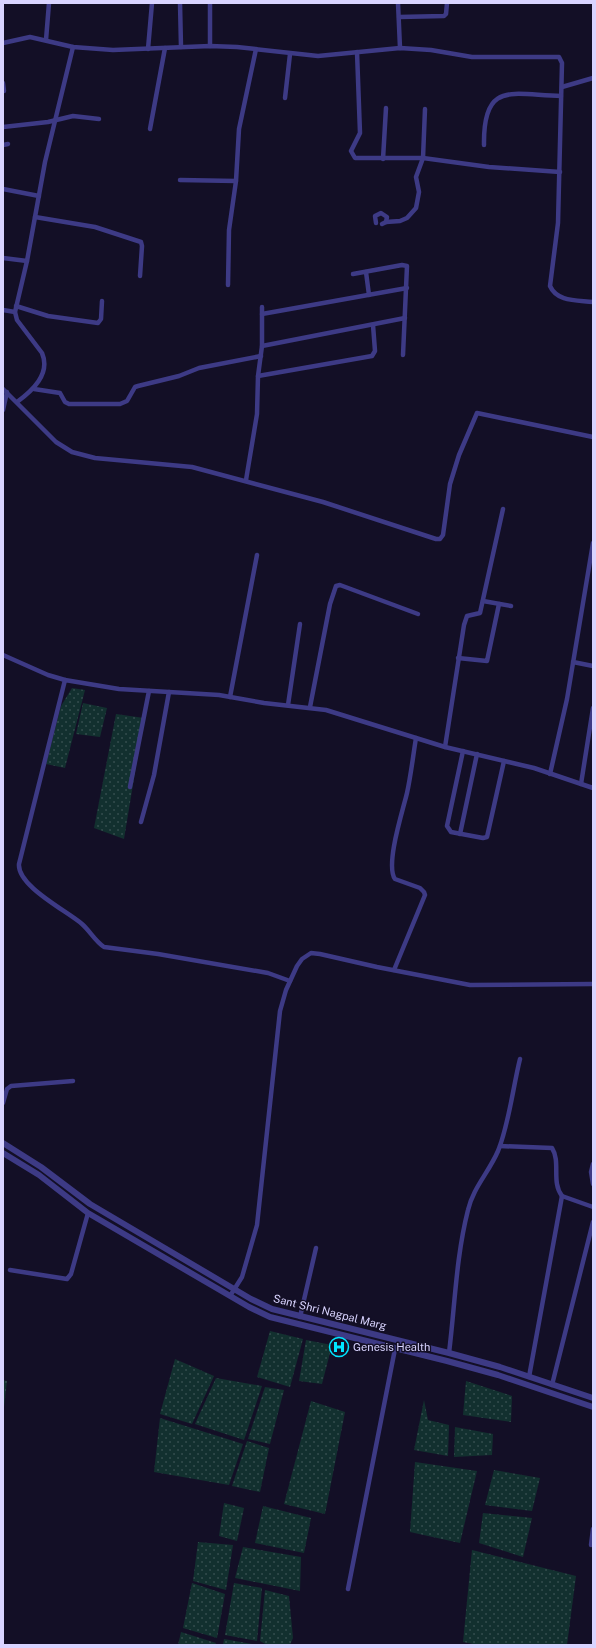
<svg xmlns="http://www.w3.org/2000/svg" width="596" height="1648" viewBox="0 0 596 1648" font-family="'Public Sans',sans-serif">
	<defs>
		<pattern id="grass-dots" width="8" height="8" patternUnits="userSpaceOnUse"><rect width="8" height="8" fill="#12302f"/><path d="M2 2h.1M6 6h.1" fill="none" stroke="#344d4e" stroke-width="1.8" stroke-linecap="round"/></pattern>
	</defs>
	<rect width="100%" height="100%" fill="#130f26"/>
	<!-- grass -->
	<g fill="url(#grass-dots)">
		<path d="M 72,688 L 85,690 L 65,768 L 46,764 L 61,706 Z"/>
		<path d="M 83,703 L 107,708 L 100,737 L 76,734 Z"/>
		<path d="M 116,714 L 144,718 L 124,839 L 94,828 Z"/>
		<path d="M 270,1331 L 303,1339 L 290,1387 L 257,1377 Z"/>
		<path d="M 306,1340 L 332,1345 L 322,1384 L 299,1381 Z"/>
		<path d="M 175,1359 L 214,1376 L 192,1424 L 160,1414 Z"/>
		<path d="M 216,1378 L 262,1386 L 244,1440 L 195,1424 Z"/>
		<path d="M 3,1380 L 7,1381 L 3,1416 Z"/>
		<path d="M 466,1381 L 512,1396 L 511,1422 L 463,1415 Z"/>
		<path d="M 265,1387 L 284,1390 L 270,1444 L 248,1439 Z"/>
		<path d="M 424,1400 L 428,1420 L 449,1425 L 448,1456 L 414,1450 Z"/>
		<path d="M 311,1401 L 345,1412 L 325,1514 L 284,1504 Z"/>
		<path d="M 160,1418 L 243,1444 L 229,1485 L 154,1472 Z"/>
		<path d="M 455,1427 L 493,1434 L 492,1455 L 454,1457 Z"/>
		<path d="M 247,1441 L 269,1448 L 260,1492 L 232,1486 Z"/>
		<path d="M 415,1462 L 477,1471 L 460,1543 L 410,1532 Z"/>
		<path d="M 494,1470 L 540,1478 L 532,1511 L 485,1505 Z"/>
		<path d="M 224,1503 L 244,1508 L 237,1541 L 219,1536 Z"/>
		<path d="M 263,1506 L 311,1518 L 304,1553 L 255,1543 Z"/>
		<path d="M 483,1513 L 532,1518 L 523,1557 L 479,1543 Z"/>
		<path d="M 198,1542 L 233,1545 L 226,1590 L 193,1581 Z"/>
		<path d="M 243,1547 L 301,1557 L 300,1591 L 235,1578 Z"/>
		<path d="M 472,1550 L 576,1576 L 567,1645 L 478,1645 L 463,1642 Z"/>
		<path d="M 192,1583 L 225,1594 L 217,1638 L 183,1628 Z"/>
		<path d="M 234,1583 L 262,1588 L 257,1641 L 225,1635 Z"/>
		<path d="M 265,1590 L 289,1596 L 293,1638 L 290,1645 L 267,1645 L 260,1641 Z"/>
		<path d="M 181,1632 L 216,1643 L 215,1645 L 178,1645 Z"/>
		<path d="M 224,1639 L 252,1644 L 252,1645 L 223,1645 Z"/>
	</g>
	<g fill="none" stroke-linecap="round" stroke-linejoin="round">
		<!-- minor -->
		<g stroke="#3d3a85" stroke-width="4.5">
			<path d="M 180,3 L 181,47"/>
			<path d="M 398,3 L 400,48"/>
			<path d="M 399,17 L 444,16 L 446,14 L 447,3"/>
			<path d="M 46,40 L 49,3"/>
			<path d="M 3,43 L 30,37 L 73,47 L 113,50 L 210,46 L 237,47 L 318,56 L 400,48 L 431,50 L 472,57 L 559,57 L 562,63 L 558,223 L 550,286 C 557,302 577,300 593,302"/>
			<path d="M 210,46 L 210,3"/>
			<path d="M 148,49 L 152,3"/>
			<path d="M 357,52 L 360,133 L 351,151 L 355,158 L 423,158 L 489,167 L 560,172"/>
			<path d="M 3,83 L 4,91"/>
			<path d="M 562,87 L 593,78"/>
			<path d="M 285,98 L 290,54"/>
			<path d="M 3,127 L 48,122 L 73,116 L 99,119"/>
			<path d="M 150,129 L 165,48"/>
			<path d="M 3,145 L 8,144"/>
			<path d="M 484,145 C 483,80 512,95 561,96"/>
			<path d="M 383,159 L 386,108"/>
			<path d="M 180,180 L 236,181"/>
			<path d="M 3,189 L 39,196"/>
			<path d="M 35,217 L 95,227 L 141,242 L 142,246 L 140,276"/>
			<path d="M 376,223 L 375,216 L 381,213 L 387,217 L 386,222"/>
			<path d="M 382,224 L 386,222 L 400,221 L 407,218 L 416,208 L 419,192 L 416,177 L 423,158 L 425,109"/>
			<path d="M 3,258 L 27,261"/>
			<path d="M 366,272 L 369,295"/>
			<path d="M 353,274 L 402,265 L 407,266 L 403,355"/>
			<path d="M 228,285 L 229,230 L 236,181 L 239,129 L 256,49"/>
			<path d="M 16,306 L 48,316 L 98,323 L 101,319 L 102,301"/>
			<path d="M 3,310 L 15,312"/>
			<path d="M 262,314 L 407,288"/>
			<path d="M 262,346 L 405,318"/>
			<path d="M 258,376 L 372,356 L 375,351 L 373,325"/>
			<path d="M 3,389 L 56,442 L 72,452 L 95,458 L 192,467 L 323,502 L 436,539 L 440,539 L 443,535 L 450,484 L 459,455 L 477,413 L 593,437"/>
			<path d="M 34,389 L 60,393 L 65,402 L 69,404 L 120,404 L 127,401 L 135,387 L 138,386 L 179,376 L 199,368 L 261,356"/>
			<path d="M 17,402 C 32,391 51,374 42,353 L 17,320 L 15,312 L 27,261 L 45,162 L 73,47"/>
			<path d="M 3,410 L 7,392"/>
			<path d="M 246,480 L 257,414 L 258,376 L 262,346 L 262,307"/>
			<path d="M 483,601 L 511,606"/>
			<path d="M 3,655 L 48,675 L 65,680"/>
			<path d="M 458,658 L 487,661 L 499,604"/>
			<path d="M 573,662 L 593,666"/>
			<path d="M 230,697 L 257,555"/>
			<path d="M 288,705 L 300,624"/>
			<path d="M 310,707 L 330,604 L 336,586 L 340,585 L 418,614"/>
			<path d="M 445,747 L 464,625 L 467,616 L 480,613 L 503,509"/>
			<path d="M 463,751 L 447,826 L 451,832 L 483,838 L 487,837 L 504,761"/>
			<path d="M 550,774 L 567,699 L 593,543"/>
			<path d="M 581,784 L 593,708"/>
			<path d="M 130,787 L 149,691"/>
			<path d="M 141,822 L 154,775 L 169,692"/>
			<path d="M 460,834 L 477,754"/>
			<path d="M 394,970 L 425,895 L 424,892 L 420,888 L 395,879 C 385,865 403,810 407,793 C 411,775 413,756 416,738"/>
			<path d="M 290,981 L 268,973 L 158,954 L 104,947 C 95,941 90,931 82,924 C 67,911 17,886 19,864 L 65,680 L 119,689 L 219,695 L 264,703 L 326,710 L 445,747 L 534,768 L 593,788"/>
			<path d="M 3,1103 L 7,1089 L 11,1086 L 73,1081"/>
			<path d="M 500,1146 L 552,1148 C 561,1162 551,1182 562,1196 L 593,1207"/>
			<path d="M 593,1164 L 591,1172 L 593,1184"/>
			<path d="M 10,1270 L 67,1279 L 71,1274 L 88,1213"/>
			<path d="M 230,1296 L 242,1277 L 257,1225 L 280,1011 L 286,990 L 297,966 L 302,959 L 311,953 L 320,954 L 377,967 L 470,985 L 593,984"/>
			<path d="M 300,1317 L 316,1248"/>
			<path d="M 449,1353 C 455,1305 456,1257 468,1210 C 473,1188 489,1172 498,1151 C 509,1124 513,1087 520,1059"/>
			<path d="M 529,1377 L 562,1196"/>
			<path d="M 552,1385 L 593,1222"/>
			<path d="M 591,1545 L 593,1529"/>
			<path d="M 348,1589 L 395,1349"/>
		</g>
		<!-- tertiary -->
		<g stroke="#3d3a85" stroke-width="6">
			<path d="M 3,1143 L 41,1167 L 90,1204 L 251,1299 L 272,1309 L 449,1353 L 500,1367 L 593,1398"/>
			<path d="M 3,1153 L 39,1175 L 88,1213 L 249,1307 L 270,1317 L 447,1361 L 498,1375 L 593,1407"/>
		</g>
	</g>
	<!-- icons -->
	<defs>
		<symbol id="hospital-ring" viewBox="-11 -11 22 22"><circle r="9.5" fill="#130f26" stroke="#00e5ff" stroke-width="1.5"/><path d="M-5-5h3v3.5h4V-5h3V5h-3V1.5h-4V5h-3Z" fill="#00e5ff"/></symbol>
	</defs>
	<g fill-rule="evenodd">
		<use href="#hospital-ring" x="328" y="1336" width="22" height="22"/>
	</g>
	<g text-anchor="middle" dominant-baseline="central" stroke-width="3" stroke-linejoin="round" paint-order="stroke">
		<!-- street labels -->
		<g font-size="11" fill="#d9d4ff" stroke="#130f26">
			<text transform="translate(330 1312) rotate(14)">Sant Shri Nagpal Marg</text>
		</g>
		<!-- poi labels -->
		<g font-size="11" fill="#d9d4ff" stroke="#130f26" text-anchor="start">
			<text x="353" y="1347">Genesis Health</text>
		</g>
	</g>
	<!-- border -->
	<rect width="596" height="1648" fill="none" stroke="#d9d4ff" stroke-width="8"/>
</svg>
